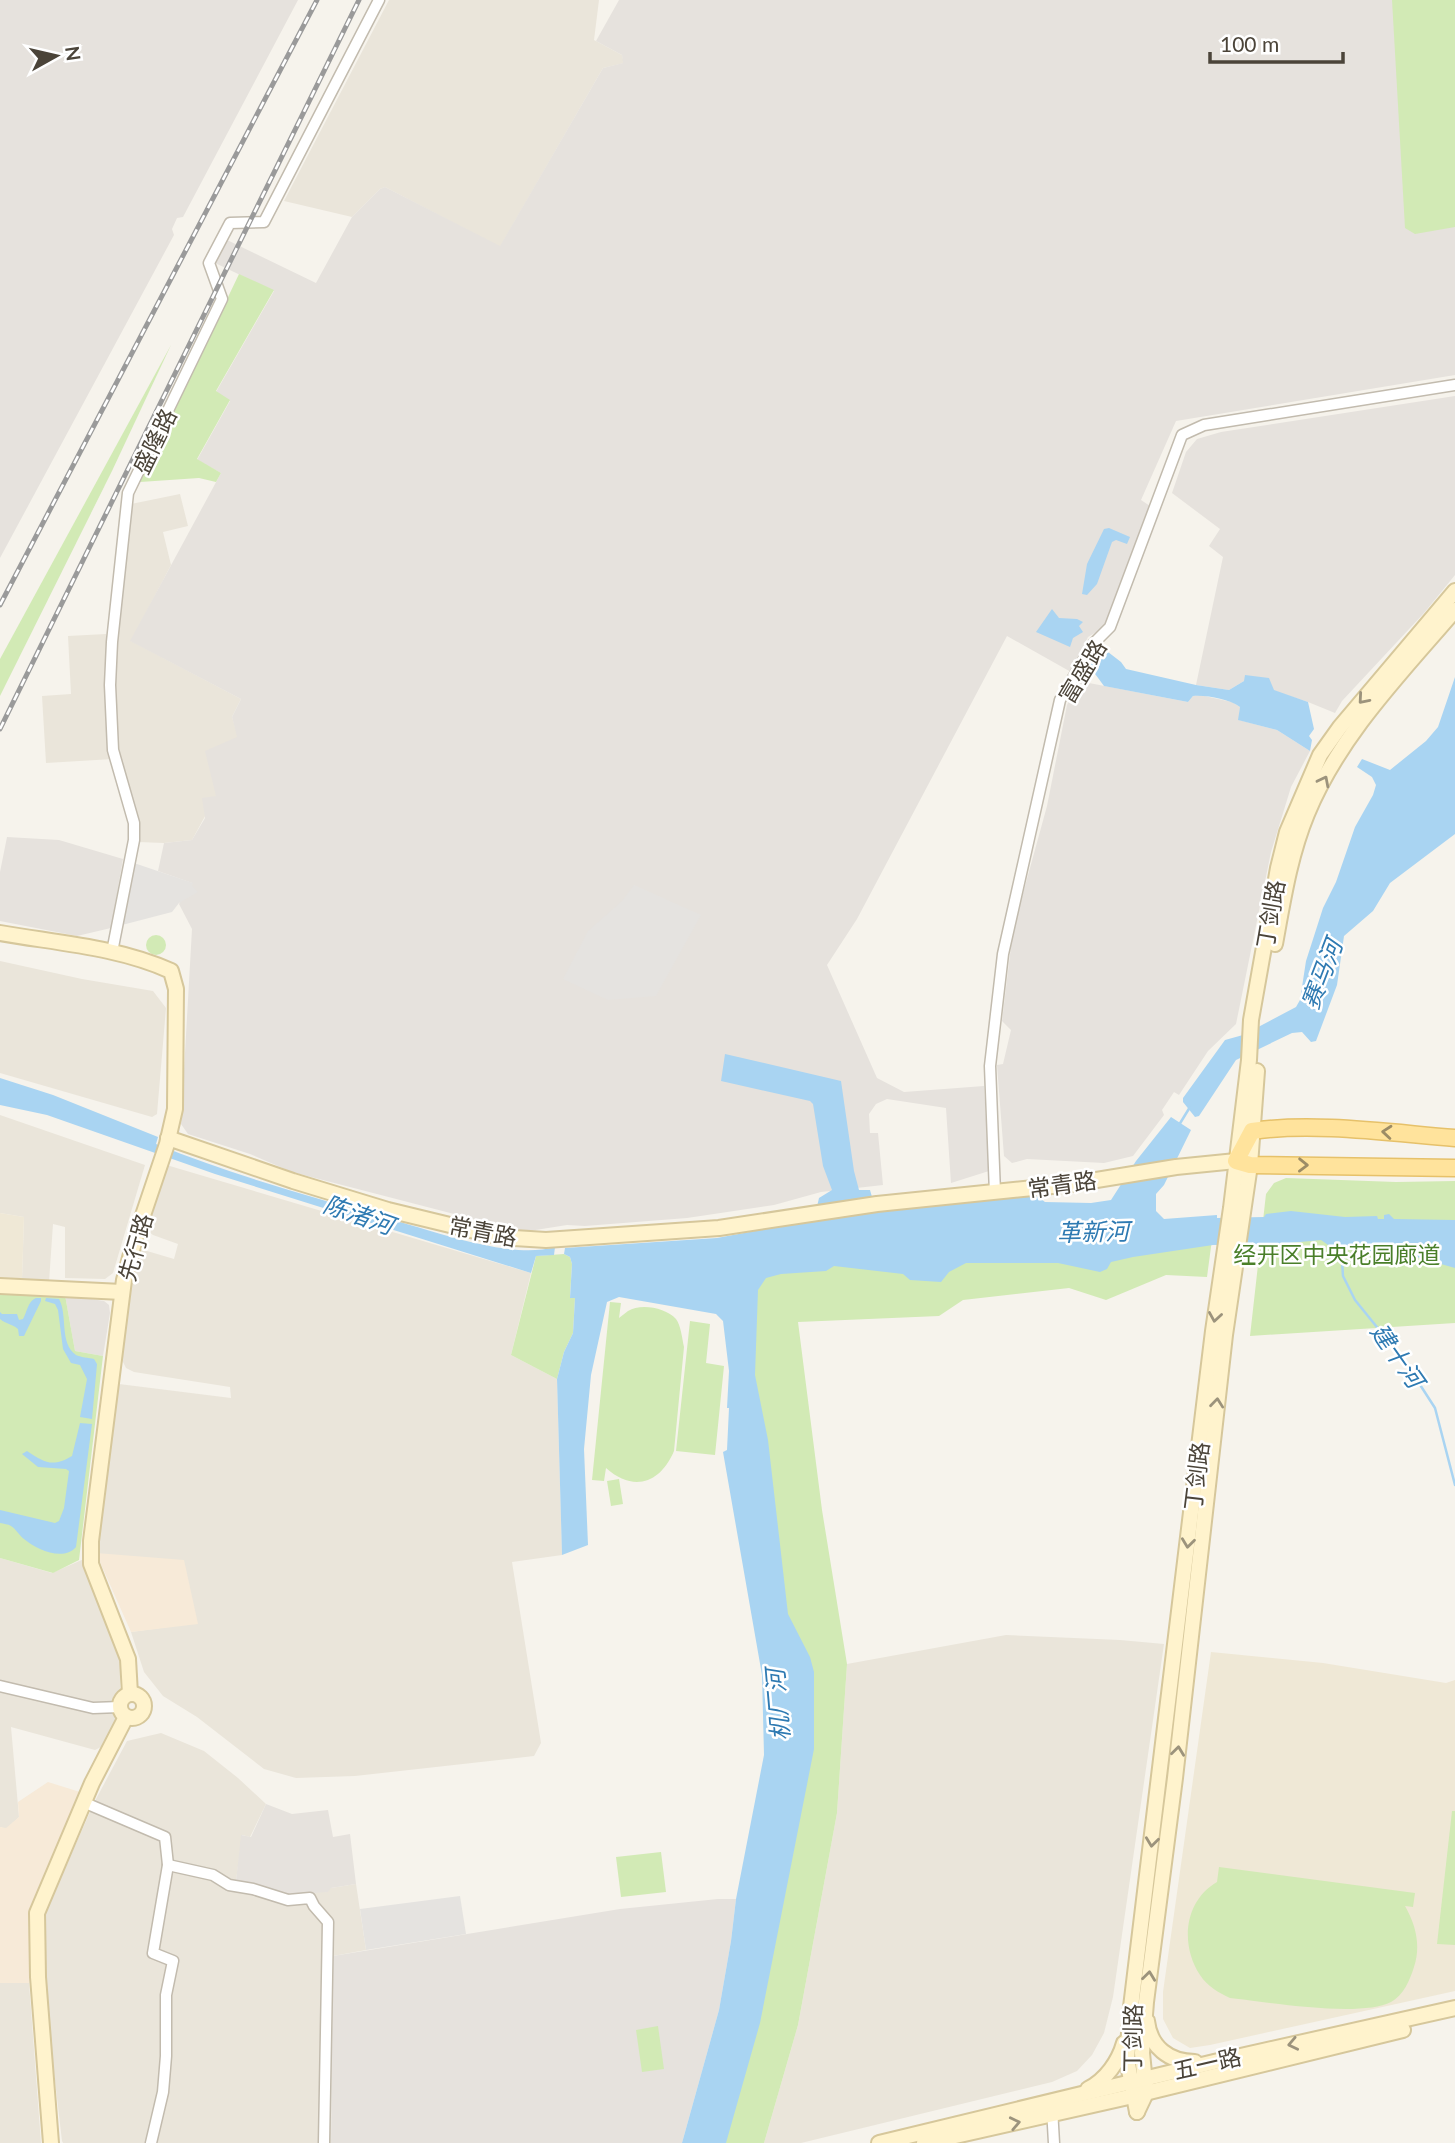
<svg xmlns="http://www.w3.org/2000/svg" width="1455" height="2143" viewBox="0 0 1455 2143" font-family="Lato,'Noto Sans SC',sans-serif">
	<rect width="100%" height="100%" fill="#f6f3ec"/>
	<!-- residential -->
	<g fill="#eae5da">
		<path d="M 389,0 L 599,0 L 594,40 L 622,55 L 624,63 L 603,68 L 500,247 L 385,187 L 380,189 L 352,217 L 284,201 Z"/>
		<path d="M 180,494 L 188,526 L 163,532 L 171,565 L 131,641 L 241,699 L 232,717 L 238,737 L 216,796 L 192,840 L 164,843 L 138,842 L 139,824 L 116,748 L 114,672 L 131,504 Z"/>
		<path d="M 106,634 L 113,759 L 46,763 L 42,696 L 71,694 L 68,636 Z"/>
		<path d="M 0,961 L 82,979 L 153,991 L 166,1008 L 157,1114 L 152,1117 L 0,1073 Z"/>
		<path d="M 0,1115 L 145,1165 L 113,1273 L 105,1279 L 65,1278 L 65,1227 L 53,1224 L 49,1282 L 22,1280 L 24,1217 L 0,1213 Z"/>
		<path d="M 163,1164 L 531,1273 L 511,1355 L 557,1379 L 562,1555 L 512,1562 L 541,1743 L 534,1756 L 355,1776 L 296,1778 L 264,1769 L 197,1717 L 163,1696 L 144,1672 L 131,1632 L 197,1623 L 96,1553 L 119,1384 L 231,1398 L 230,1387 L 134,1372 L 126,1368 L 122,1360 L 130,1293 L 138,1254 L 142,1250 L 147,1251 L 174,1259 L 178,1244 L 153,1235 L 148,1231 L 148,1224 Z"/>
		<path d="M 0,1558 L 52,1573 L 84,1559 L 120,1662 L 120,1692 L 113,1701 L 115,1720 L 105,1745 L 95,1750 L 11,1727 L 19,1817 L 6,1829 L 0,1827 Z"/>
		<path d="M 1006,1635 L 1120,1640 L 1164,1644 L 1113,1997 L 1104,2033 L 1092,2055 L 1077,2071 L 1052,2082 L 801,2143 L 764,2143 L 798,2025 L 837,1813 L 847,1664 Z"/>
		<path d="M 161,1733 L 204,1751 L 238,1778 L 266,1804 L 250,1837 L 242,1835 L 236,1881 L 253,1884 L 288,1895 L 356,1884 L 366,1950 L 333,1956 L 331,2143 L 63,2143 L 62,2141 L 43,1977 L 44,1915 L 95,1801 L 127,1741 Z"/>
		<path d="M 0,1983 L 29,1983 L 41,2143 L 0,2143 Z"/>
	</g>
	<!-- commercial -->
	<g fill="#f7ead8">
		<path d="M 96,1553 L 184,1560 L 198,1624 L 131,1632 Z"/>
		<path d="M 48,1782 L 80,1792 L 29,1911 L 29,1983 L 0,1983 L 0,1827 L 6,1828 L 19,1817 L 18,1802 Z"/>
	</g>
	<!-- industrial -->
	<g fill="#e6e2dd">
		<path d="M 0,0 L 298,0 L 183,217 L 177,218 L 172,229 L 174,235 L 0,558 Z"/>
		<path d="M 619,0 L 1455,0 L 1455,375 L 1176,421 L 1141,500 L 1150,506 L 1108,625 L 1088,637 L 1071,672 L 1007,636 L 857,919 L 827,965 L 877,1078 L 904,1092 L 984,1086 L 989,1171 L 951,1183 L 946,1108 L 887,1099 L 876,1104 L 869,1114 L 870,1133 L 878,1133 L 883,1185 L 821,1192 L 774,1205 L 687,1218 L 585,1226 L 567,1225 L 523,1232 L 292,1172 L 250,1154 L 188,1134 L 181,1124 L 192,929 L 179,904 L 192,883 L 158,871 L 164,843 L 192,840 L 205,818 L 202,798 L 216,796 L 205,751 L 237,737 L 232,717 L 241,699 L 130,641 L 221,473 L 197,460 L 230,401 L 216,392 L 274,291 L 213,262 L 225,239 L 316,283 L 352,217 L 380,189 L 385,187 L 500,246 L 603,68 L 623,63 L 622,55 L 596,41 Z"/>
		<path d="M 1455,396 L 1455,575 L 1424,613 L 1342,701 L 1335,713 L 1308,702 L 1244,681 L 1229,690 L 1196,685 L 1223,557 L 1209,546 L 1220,529 L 1172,493 L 1186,452 L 1197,439 L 1221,432 Z"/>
		<path d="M 1081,677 L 1089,683 L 1188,702 L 1193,696 L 1200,695 L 1232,702 L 1240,707 L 1239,720 L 1277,730 L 1310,751 L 1291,787 L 1271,852 L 1236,1024 L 1208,1051 L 1179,1095 L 1174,1092 L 1162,1110 L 1164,1115 L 1133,1156 L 1104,1163 L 1027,1159 L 1012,1163 L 1004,1156 L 997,1065 L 1003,1064 L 1011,1030 L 1002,1021 L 1013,930 L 1047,806 L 1067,705 Z"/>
		<path d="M 7,837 L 59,840 L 123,859 L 111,928 L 77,936 L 0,921 L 0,872 Z"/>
		<path d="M 65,1295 L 104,1301 L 109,1305 L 110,1313 L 103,1356 L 75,1351 Z"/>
		<path d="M 266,1804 L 292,1814 L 328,1810 L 333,1837 L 350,1834 L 356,1884 L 331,1888 L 328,1892 L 288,1895 L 253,1884 L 236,1881 L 241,1835 L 251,1837 Z"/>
		<path d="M 718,1899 L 736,1899 L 731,1941 L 719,2010 L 682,2143 L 331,2143 L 333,1956 L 620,1909 Z"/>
	</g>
	<!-- education -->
	<g fill="#efe8d6">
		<path d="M 0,1213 L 24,1217 L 22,1280 L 0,1279 Z"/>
		<path d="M 1211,1652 L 1323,1663 L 1446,1683 L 1455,1680 L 1455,1991 L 1210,2045 L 1190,2048 L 1173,2038 L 1163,2019 L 1163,1992 Z"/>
	</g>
	<!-- green -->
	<g fill="#d2eab5">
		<path d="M 1392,0 L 1455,0 L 1455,227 L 1415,234 L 1405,228 Z"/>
		<path d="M 239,274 L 274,290 L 216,391 L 230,400 L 197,459 L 221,473 L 216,482 L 199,478 L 140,482 Z"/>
		<path d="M 171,345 L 112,471 L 0,696 L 0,659 Z"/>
		<circle cx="156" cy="945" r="10"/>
		<path d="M 1286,1178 L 1396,1182 L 1455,1181 L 1455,1323 L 1250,1336 L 1266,1194 L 1274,1183 Z"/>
		<path d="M 1213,1232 L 1207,1277 L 1166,1275 L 1106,1300 L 1069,1288 L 963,1300 L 939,1316 L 798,1322 L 822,1510 L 847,1664 L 837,1813 L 798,2025 L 764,2143 L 712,2143 L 792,1780 L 756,1447 L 745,1273 Z"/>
		<path d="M 564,1254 L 570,1257 L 572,1264 L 570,1297 L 575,1298 L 573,1333 L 564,1352 L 557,1379 L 511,1355 L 536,1256 Z"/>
		<path d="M 0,1291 L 65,1295 L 75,1351 L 103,1356 L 79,1560 L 53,1573 L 0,1558 Z"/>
		<path d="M 610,1302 L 621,1303 L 619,1318 C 622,1316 625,1313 628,1311 C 641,1303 666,1308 676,1319 C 681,1326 682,1338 684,1347 L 674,1451 C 660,1484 633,1492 606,1468 L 604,1481 L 592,1480 Z"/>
		<path d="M 690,1321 L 710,1324 L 706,1363 L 724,1366 L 715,1455 L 676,1451 Z"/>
		<path d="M 619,1479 L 623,1504 L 611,1506 L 607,1481 Z"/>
		<path d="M 1452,1811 L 1455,1811 L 1455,1945 L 1437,1944 Z"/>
		<path d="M 661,1852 L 666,1892 L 621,1897 L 616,1857 Z"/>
		<path d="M 1219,1867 L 1415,1893 L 1413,1907 L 1405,1906 C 1416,1925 1421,1946 1414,1967 C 1410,1980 1403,1996 1391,2002 C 1360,2018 1267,2002 1230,1998 C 1219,1993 1207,1986 1200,1975 C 1180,1945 1184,1901 1217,1882 Z"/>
		<path d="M 658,2026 L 664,2069 L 642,2072 L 636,2030 Z"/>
	</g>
	<!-- parking -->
	<g fill="#e5e3e0">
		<path d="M 134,863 L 193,883 L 192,886 L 198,892 L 179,903 L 172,912 L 122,925 Z"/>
		<path d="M 634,885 L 701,915 L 656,996 L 608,1000 L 563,979 L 588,931 L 622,901 Z"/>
		<path d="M 460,1896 L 466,1934 L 366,1950 L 360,1909 Z"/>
	</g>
	<!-- water -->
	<g fill="#a9d4f2">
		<path d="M 1109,528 L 1130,537 L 1127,544 L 1116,540 L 1112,542 L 1097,584 L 1087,595 L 1082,594 L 1087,564 L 1104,529 Z"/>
		<path d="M 1052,609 L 1059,618 L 1077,619 L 1083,622 L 1079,626 L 1083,632 L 1073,638 L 1070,647 L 1036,632 Z"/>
		<path d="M 1099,645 L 1121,662 L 1126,669 L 1196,685 L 1229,690 L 1244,681 L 1245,675 L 1269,678 L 1274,690 L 1308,702 L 1314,729 L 1309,736 L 1312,740 L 1310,751 L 1277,730 L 1238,720 L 1240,707 C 1228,699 1208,695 1193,696 L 1188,702 L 1104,686 L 1087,663 Z"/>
		<path d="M 1455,677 L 1455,834 L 1390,883 L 1373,911 L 1344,936 L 1337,985 L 1316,1041 L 1311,1042 L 1302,1032 L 1292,1033 L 1236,1060 L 1199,1116 L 1195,1117 L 1183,1102 L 1183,1098 L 1225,1040 L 1243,1035 L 1296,1007 L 1300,1000 L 1306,961 L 1323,908 L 1336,882 L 1355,827 L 1373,795 L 1376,785 L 1372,777 L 1357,767 L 1362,759 L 1390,770 L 1426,741 L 1438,727 Z"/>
		<path d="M 725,1054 L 841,1081 L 854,1171 L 859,1190 L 870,1190 L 876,1211 L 1036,1195 L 1045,1202 L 1091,1203 L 1111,1200 L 1136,1161 L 1171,1117 L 1191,1130 L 1164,1185 L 1156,1194 L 1156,1211 L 1164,1219 L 1217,1215 L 1217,1218 L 1264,1217 L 1266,1214 L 1291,1211 L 1345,1217 L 1377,1216 L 1378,1219 L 1384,1219 L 1384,1215 L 1389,1214 L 1394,1219 L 1455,1220 L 1455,1268 L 1385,1248 L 1370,1251 L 1331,1247 L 1321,1240 L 1279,1244 L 1213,1245 L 1133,1257 L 1111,1262 L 1107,1269 L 1100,1272 L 1058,1263 L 966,1263 L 949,1272 L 941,1282 L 910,1280 L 903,1274 L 834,1266 L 826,1271 L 781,1274 L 766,1278 L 758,1290 L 755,1375 L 768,1440 L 788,1614 L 810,1657 L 814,1672 L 814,1749 L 760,2023 L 726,2143 L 682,2143 L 719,2010 L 731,1941 L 736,1899 L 764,1755 L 762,1675 L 723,1452 L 727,1450 L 729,1408 L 727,1408 L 729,1371 L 723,1321 L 716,1314 L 619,1297 L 607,1302 L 591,1375 L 584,1449 L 588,1545 L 562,1555 L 557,1379 L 564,1352 L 573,1333 L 575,1298 L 570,1298 L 572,1264 L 570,1257 L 564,1254 L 565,1248 L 717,1238 L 814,1220 L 819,1198 L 832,1190 L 823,1166 L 813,1104 L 810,1101 L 721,1081 Z"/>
		<path d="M 0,1078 L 53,1095 L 158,1137 L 156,1144 C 235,1176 318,1199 400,1222 C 443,1234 511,1259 555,1247 L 554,1255 L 536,1256 L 531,1273 L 215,1174 L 47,1115 L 0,1105 Z"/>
		<path d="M 36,1298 L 41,1298 L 41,1301 L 24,1336 L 19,1336 L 18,1329 C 12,1324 6,1324 0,1319 L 0,1312 L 2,1314 L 17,1314 L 19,1320 L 23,1319 C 27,1312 28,1301 36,1298 Z"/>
		<path d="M 46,1298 L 59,1299 C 68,1315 59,1343 76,1355 C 80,1357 89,1358 94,1359 L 97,1364 L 92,1419 L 80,1417 L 87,1379 L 80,1365 L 71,1363 L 63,1349 L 58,1310 L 55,1304 L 45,1301 Z"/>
		<path d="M 80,1423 L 92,1424 L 76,1547 C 63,1562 36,1549 24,1539 C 19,1535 16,1529 11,1526 C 8,1524 4,1524 0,1523 L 0,1510 L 55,1523 L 59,1521 L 64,1508 L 69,1471 L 66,1469 L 38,1467 L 22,1454 L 27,1451 C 44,1462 52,1468 72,1456 Z"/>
	</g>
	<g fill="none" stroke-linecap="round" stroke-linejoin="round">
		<!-- stream -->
		<g stroke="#a9d4f2" stroke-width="2.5">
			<path d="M 1179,1125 L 1190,1107"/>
			<path d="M 1341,1245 L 1343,1276 L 1355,1300 L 1406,1363 L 1435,1408 L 1455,1485"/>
		</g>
		<defs>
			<g id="street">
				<path d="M 112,952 L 134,840 L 134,823 L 113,750 L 110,685 L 112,642 L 128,493 L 222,299 L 209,263 L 230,223 L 264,222 L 379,0"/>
				<path d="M 995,1193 L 990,1066 L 1003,954 L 1060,700 L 1093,644 L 1110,627 L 1182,435 L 1204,425 L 1455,385"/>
				<path d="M 0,1686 L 93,1708 L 120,1707"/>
				<path d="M 83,1802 L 165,1837 L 168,1865 L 153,1953 L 173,1961 L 166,1995 L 166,2056 L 163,2092 L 151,2143"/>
				<path d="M 168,1865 L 213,1875 L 229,1885 L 253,1889 L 288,1900 L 310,1898 L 314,1906 L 328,1922 L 324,2143"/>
				<path d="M 1052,2108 L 1054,2143"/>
			</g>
			<g id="secondary">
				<path d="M 0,933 C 57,943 118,947 171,971 L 176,989 L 175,1109 L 167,1144 L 135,1239 L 124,1280 L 91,1541 L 91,1564 L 128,1659 L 130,1694"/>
				<path d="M 1275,944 C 1283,900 1290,855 1307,814 C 1339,736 1401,673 1455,610"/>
				<path d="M 168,1138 L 293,1181 L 388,1210 L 487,1234 L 514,1238 L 546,1240 L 719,1228 L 877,1204 L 1072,1184 L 1176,1167 L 1236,1161"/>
				<path d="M 0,1286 L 122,1292"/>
				<circle cx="132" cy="1706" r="12"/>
				<path d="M 1147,2021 C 1150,2047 1169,2062 1195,2062"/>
				<path d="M 1088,2089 C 1106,2080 1119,2061 1124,2043"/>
				<path d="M 1137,2112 L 1127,2059 L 1131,2007 L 1213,1331 L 1231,1208 L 1249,1060 L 1251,1020 L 1278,868 L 1287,832 L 1320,755 L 1340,727 L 1455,591"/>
				<path d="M 1137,2112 L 1146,2093 L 1142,2053 L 1146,2002 L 1175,1778 L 1225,1335 L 1250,1165 L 1257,1071"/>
				<path d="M 51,2143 L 38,1977 L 37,1913 L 92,1783 L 126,1717"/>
				<path d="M 879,2143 L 1214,2062 L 1455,2008"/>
				<path d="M 924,2143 L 1133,2096 L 1403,2030"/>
			</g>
			<path id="primary" d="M 1455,1138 C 1391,1133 1315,1122 1252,1131 L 1236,1161 L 1250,1165 L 1455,1168"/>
		</defs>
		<!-- street casing -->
		<use href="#street" stroke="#c2bbae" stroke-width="13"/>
		<!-- secondary casing -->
		<use href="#secondary" stroke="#d6c79b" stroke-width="18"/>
		<!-- primary casing -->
		<use href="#primary" stroke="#e6c16a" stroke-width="19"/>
		<!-- street -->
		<use href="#street" stroke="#fff" stroke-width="10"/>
		<!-- secondary -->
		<use href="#secondary" stroke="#fff3cd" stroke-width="14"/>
		<!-- primary -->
		<use href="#primary" stroke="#ffe39c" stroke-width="16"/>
		<defs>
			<g id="rail">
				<path d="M 0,605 L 317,0"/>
				<path d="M 0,729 L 359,0"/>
			</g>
		</defs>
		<!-- rail casing -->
		<use href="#rail" stroke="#9a9a9a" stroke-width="5"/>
		<!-- rail -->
		<use href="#rail" stroke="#fff" stroke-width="2.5" stroke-dasharray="8" stroke-linecap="butt"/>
	</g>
	<!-- one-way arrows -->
	<defs><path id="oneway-chevron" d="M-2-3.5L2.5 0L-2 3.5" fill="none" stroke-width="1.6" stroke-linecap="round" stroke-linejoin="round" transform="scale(1.75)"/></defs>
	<g stroke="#9c937c">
		<use href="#oneway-chevron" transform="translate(1363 699) rotate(131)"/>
		<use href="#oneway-chevron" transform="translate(1324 781) rotate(-63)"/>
		<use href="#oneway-chevron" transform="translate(1215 1317) rotate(99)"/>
		<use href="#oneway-chevron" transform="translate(1217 1403) rotate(-84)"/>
		<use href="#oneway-chevron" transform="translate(1188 1543) rotate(97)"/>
		<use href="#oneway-chevron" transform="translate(1178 1751) rotate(-83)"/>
		<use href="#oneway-chevron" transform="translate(1152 1842) rotate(97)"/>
		<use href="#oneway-chevron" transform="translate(1149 1976) rotate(-83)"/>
		<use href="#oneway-chevron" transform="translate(1293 2044) rotate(168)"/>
		<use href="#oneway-chevron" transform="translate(1015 2123) rotate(-12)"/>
	</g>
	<g stroke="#9c8c66">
		<use href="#oneway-chevron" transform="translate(1387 1132) rotate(-175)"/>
		<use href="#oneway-chevron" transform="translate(1303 1165) rotate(1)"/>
	</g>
	<g text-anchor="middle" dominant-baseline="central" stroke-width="5" stroke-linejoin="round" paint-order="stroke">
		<!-- street labels -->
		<g font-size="23" fill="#4b4439" stroke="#fff">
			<text transform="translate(154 441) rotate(-64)">盛隆路</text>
			<text transform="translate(1082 671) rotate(-59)">富盛路</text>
			<text transform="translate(1270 914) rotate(-80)">丁剑路</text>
			<text transform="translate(1062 1184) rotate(-8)">常青路</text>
			<text transform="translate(483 1231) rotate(11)">常青路</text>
			<text transform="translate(135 1247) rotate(-74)">先行路</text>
			<text transform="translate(1196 1476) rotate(-83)">丁剑路</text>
			<text transform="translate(1132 2038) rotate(-89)">丁剑路</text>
			<text transform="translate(1207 2063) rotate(-13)">五一路</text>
		</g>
		<!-- park labels -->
		<g font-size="23" fill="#4a7f2a" stroke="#fff">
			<text x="1337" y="1254">经开区中央花园廊道</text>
		</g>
		<!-- water labels -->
		<g font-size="24" font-style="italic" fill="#2e7ab2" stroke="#fff">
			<text transform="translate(1321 974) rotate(-69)">赛马河</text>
			<text transform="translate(359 1214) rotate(19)">陈渚河</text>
			<text transform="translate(1093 1231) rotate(-1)">革新河</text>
			<text transform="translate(1398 1355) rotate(55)">建十河</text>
			<text transform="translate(777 1705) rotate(-95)">机厂河</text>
		</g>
	</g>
	<!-- north arrow -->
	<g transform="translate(56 56) rotate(82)" stroke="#ffffff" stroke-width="5" paint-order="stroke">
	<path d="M0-5L12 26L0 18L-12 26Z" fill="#4b4439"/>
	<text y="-10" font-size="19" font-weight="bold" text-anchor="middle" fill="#4b4439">N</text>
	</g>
	<!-- scale -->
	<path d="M1210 52v10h133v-10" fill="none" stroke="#4b4439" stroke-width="3.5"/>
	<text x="1220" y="52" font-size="21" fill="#4b4439" stroke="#ffffff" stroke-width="5" paint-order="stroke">100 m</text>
</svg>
